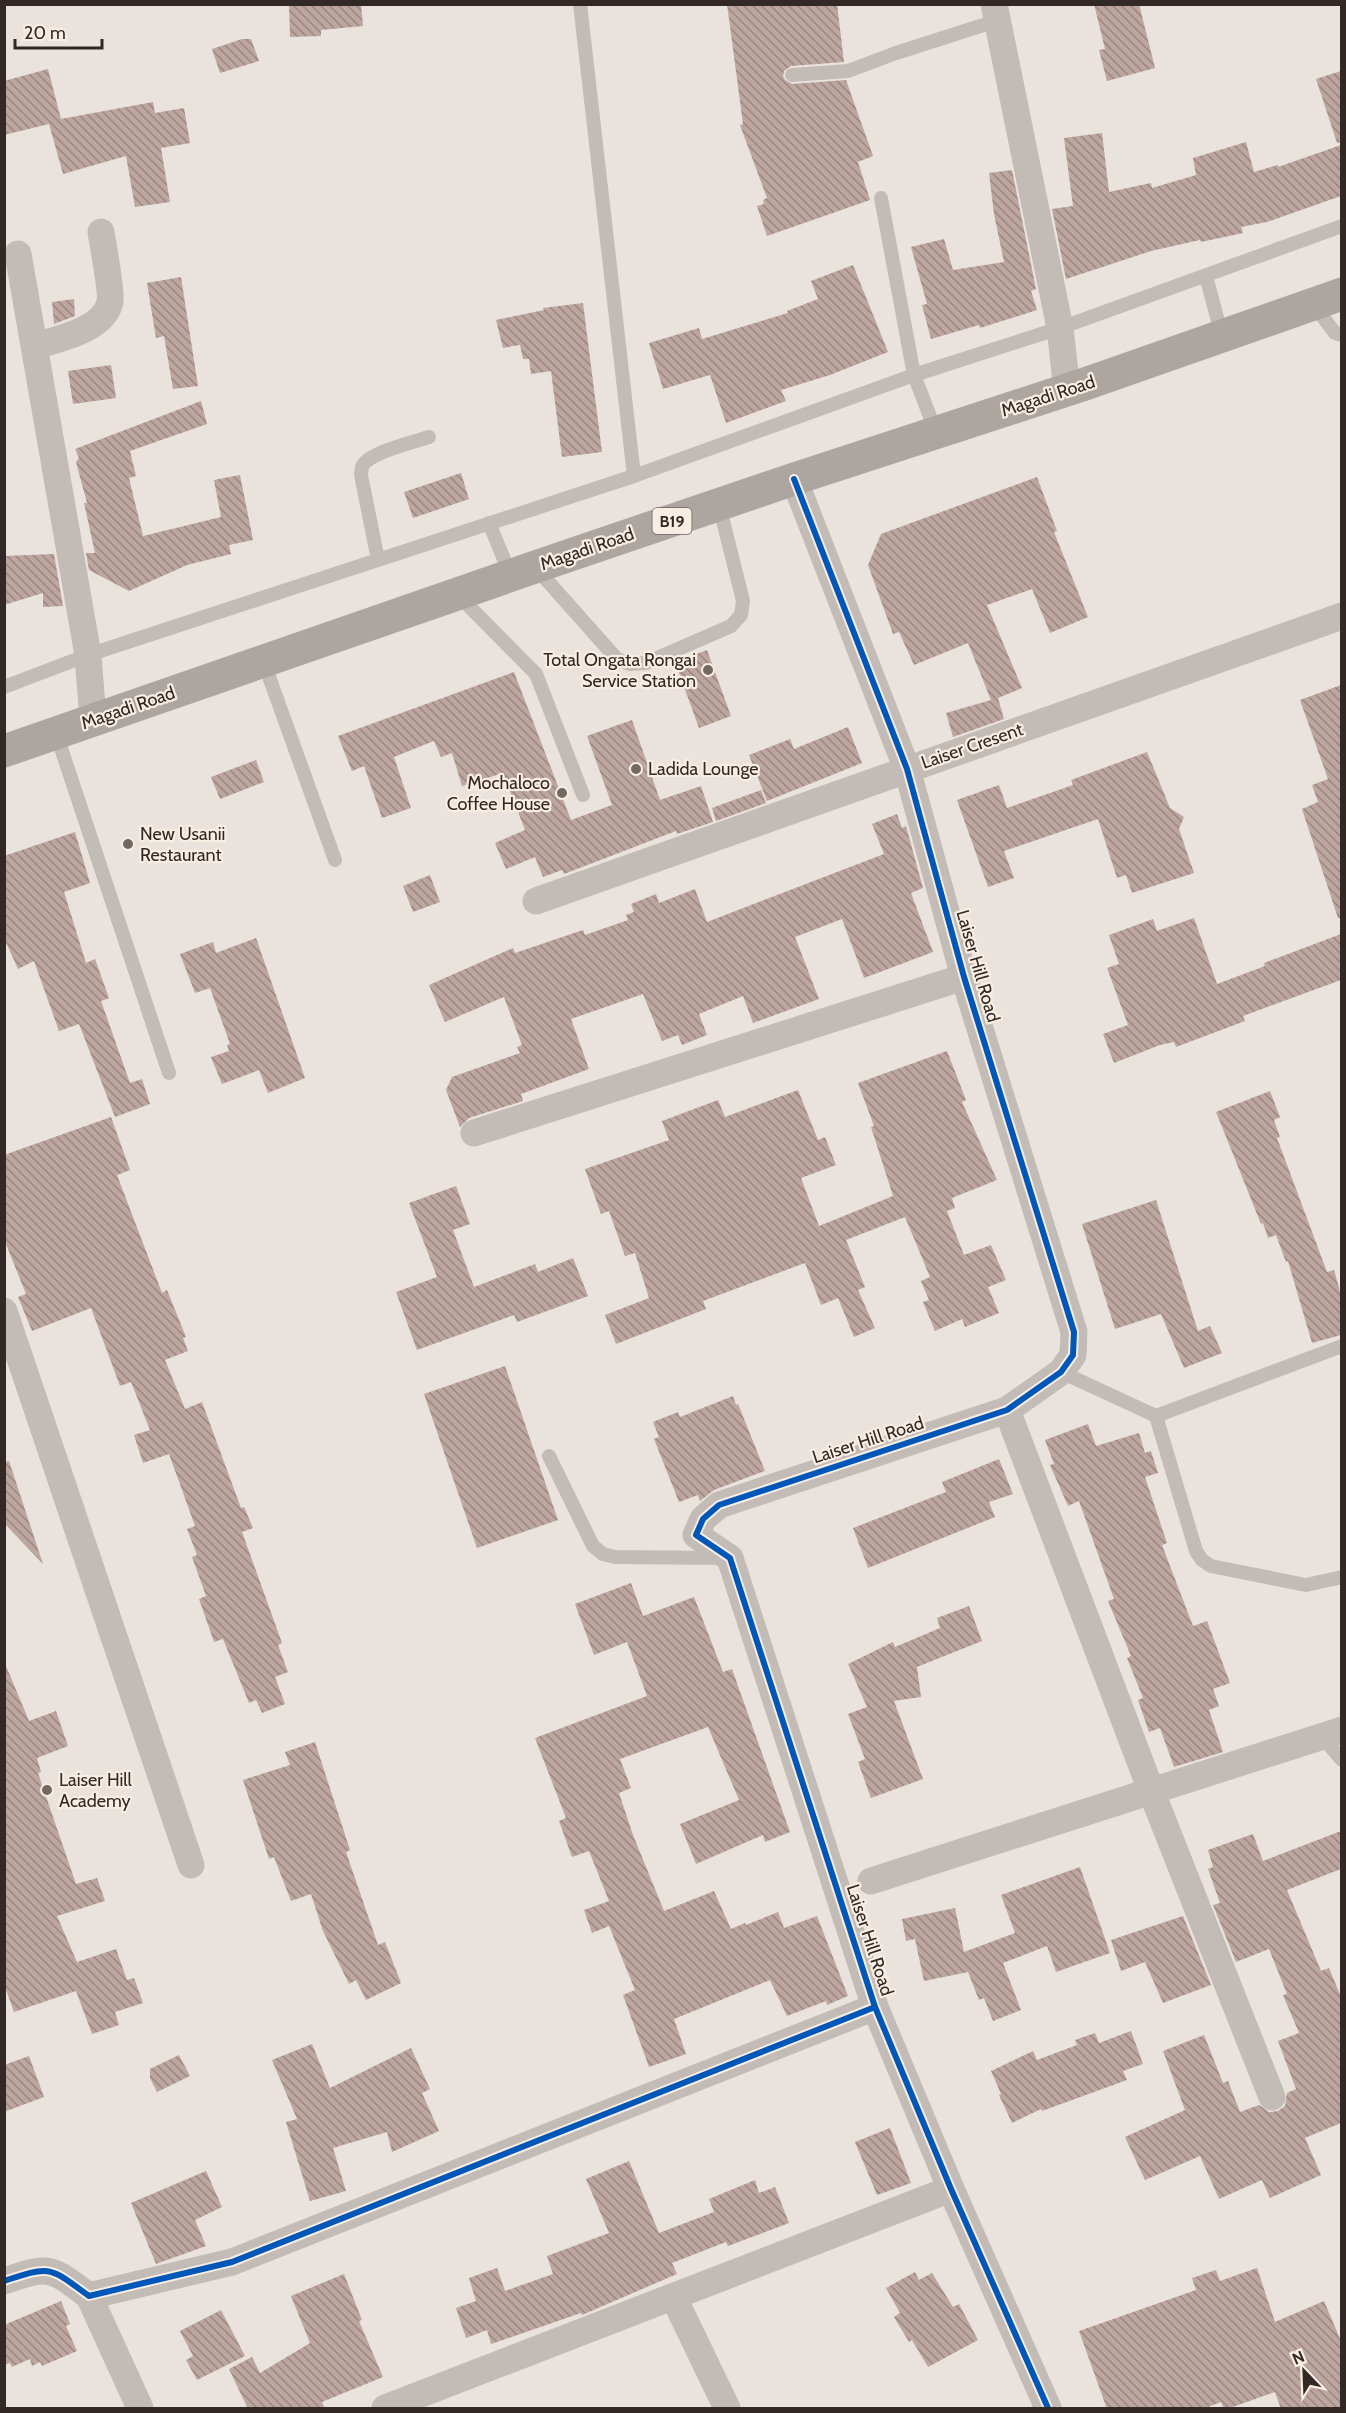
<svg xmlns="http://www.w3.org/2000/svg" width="1346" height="2413" viewBox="0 0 1346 2413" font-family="Cabin,sans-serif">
	<defs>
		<pattern id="building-back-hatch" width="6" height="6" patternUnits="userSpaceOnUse" patternTransform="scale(1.5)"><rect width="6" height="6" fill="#bda69f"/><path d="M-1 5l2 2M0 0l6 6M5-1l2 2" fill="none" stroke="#9a8781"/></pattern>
	</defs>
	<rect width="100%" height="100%" fill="#eae3dd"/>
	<!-- building -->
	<g fill="url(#building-back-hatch)">
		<path d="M 361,4 L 363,26 L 321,30 L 321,36 L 290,37 L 289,5 Z"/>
		<path d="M 727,4 L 837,4 L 844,62 L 791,66 L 784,71 L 783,76 L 785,80 L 792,84 L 846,80 L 873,156 L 858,162 L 870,200 L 767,236 L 757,206 L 764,204 L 763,200 L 767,198 L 740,125 L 743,124 Z"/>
		<path d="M 1094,4 L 1139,4 L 1155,68 L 1107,81 L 1099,50 L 1105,49 Z"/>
		<path d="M 242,39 L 251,39 L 259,61 L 220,73 L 212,49 Z"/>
		<path d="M 48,69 L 61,119 L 153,102 L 155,113 L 184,108 L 190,143 L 161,148 L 170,202 L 135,207 L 126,156 L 63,174 L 49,124 L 4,135 L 4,81 Z"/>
		<path d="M 1341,71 L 1341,142 L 1337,143 L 1316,79 Z"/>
		<path d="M 1102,133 L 1109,192 L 1151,183 L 1152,188 L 1196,175 L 1193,158 L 1246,142 L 1254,172 L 1278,165 L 1278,167 L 1341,145 L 1341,196 L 1267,222 L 1241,227 L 1243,233 L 1201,242 L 1200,240 L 1151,251 L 1066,279 L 1052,209 L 1073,206 L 1064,138 Z"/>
		<path d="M 1012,170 L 1036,289 L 1031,291 L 1037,310 L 980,328 L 979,325 L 931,339 L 922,305 L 927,304 L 911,247 L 944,239 L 953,270 L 1004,262 L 994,214 L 989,173 Z"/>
		<path d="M 853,265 L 888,352 L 830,375 L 781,390 L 786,401 L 726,423 L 710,375 L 663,389 L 649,343 L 699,328 L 702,339 L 788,313 L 787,311 L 818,299 L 811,281 Z"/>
		<path d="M 181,277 L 198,386 L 173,389 L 164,336 L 156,338 L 147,283 Z"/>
		<path d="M 74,299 L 75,316 L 54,324 L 52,302 Z"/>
		<path d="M 583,303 L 602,452 L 562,457 L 551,371 L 531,374 L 529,359 L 523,359 L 520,345 L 503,348 L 496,320 L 544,310 L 543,308 Z"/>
		<path d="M 111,365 L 116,398 L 73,404 L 68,371 Z"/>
		<path d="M 201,401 L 207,424 L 130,451 L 136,476 L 129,478 L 143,536 L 221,517 L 214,480 L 240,475 L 253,540 L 229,545 L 231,554 L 187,565 L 129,591 L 89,570 L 86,553 L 95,553 L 84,503 L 87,503 L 76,462 L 79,458 L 75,449 Z"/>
		<path d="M 461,473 L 469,499 L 413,518 L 404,492 Z"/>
		<path d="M 1037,477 L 1057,531 L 1054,532 L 1088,617 L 1050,633 L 1032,589 L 987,605 L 1022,688 L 998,698 L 1004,719 L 953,737 L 946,713 L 991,700 L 968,643 L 914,665 L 899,632 L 893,634 L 868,565 L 881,534 Z"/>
		<path d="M 54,554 L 63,606 L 43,607 L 43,593 L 4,605 L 4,556 Z"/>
		<path d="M 707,650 L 731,716 L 699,728 L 675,662 Z"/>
		<path d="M 514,672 L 571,820 L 612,805 L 587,736 L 632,720 L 660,800 L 701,786 L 713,822 L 677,834 L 676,831 L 564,874 L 562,870 L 543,877 L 535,857 L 506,869 L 495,843 L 525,830 L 503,773 L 462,786 L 452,753 L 441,757 L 434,741 L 394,757 L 411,808 L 382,818 L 364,766 L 352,771 L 338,736 Z"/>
		<path d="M 1341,685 L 1341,918 L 1338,918 L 1302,809 L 1318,802 L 1312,785 L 1328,779 L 1300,700 Z"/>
		<path d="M 848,727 L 862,763 L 767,801 L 749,755 L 790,739 L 794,749 Z"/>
		<path d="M 1147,752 L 1170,808 L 1184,817 L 1179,829 L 1194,873 L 1132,893 L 1126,875 L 1117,878 L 1098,819 L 1004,851 L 1014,878 L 988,887 L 957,800 L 999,785 L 1007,808 L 1073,785 L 1071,780 Z"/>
		<path d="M 256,760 L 264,782 L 220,799 L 211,777 Z"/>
		<path d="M 761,790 L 766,803 L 716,821 L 712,808 Z"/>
		<path d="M 897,814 L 902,828 L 906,826 L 923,888 L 911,893 L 933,952 L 864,978 L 842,919 L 795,937 L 819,999 L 753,1023 L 743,996 L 699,1014 L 707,1035 L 682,1045 L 678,1035 L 662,1041 L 643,994 L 571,1019 L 589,1069 L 521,1094 L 523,1101 L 469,1118 L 460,1127 L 446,1090 L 452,1077 L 520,1053 L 517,1047 L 522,1045 L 504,997 L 445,1022 L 429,985 L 513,948 L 515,953 L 583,930 L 585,935 L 628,920 L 626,915 L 634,912 L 631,904 L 656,894 L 659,903 L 695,889 L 707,922 L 884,854 L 872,824 Z"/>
		<path d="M 75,832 L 90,883 L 64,892 L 86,963 L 95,959 L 109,998 L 101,1001 L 130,1083 L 142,1079 L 150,1104 L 115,1117 L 79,1024 L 59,1031 L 34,961 L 18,969 L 4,938 L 4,856 Z"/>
		<path d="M 430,875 L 440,902 L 413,912 L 403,886 Z"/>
		<path d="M 1194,918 L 1217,984 L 1265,966 L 1264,963 L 1341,934 L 1341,980 L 1243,1016 L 1245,1021 L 1176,1047 L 1174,1042 L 1160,1045 L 1114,1063 L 1103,1034 L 1128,1025 L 1107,968 L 1119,964 L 1109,935 L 1153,919 L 1157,931 Z"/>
		<path d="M 256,938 L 305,1078 L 268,1093 L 259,1070 L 222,1084 L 211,1057 L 229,1051 L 227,1045 L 230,1044 L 210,988 L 195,993 L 180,954 L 213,942 L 216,953 Z"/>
		<path d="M 947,1051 L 966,1100 L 962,1102 L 997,1180 L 952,1198 L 955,1208 L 947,1211 L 964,1255 L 991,1245 L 1006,1280 L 988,1287 L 999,1313 L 965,1327 L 962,1319 L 935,1331 L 923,1302 L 929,1300 L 921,1281 L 930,1277 L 905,1217 L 846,1240 L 865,1287 L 858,1290 L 875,1328 L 854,1337 L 838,1298 L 821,1305 L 805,1263 L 703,1301 L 706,1309 L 616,1344 L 605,1315 L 649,1298 L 635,1253 L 625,1256 L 609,1211 L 601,1214 L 585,1169 L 669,1140 L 662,1121 L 718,1100 L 725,1117 L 798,1090 L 818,1140 L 825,1137 L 836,1165 L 801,1178 L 819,1226 L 893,1196 L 871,1127 L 874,1126 L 858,1083 Z"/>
		<path d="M 1270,1091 L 1280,1117 L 1274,1120 L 1280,1137 L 1277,1138 L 1327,1272 L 1334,1270 L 1341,1295 L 1341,1335 L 1312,1343 L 1288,1261 L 1286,1262 L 1276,1235 L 1268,1238 L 1263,1223 L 1261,1224 L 1216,1112 Z"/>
		<path d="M 111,1117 L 130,1170 L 117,1175 L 162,1293 L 167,1290 L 186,1337 L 183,1338 L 188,1351 L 165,1360 L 185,1409 L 202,1402 L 241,1508 L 244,1507 L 253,1528 L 242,1532 L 282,1643 L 278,1645 L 288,1672 L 275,1677 L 285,1704 L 262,1713 L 256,1700 L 249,1703 L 223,1639 L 214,1642 L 199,1599 L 206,1596 L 192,1557 L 197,1555 L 187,1529 L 195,1526 L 169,1454 L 143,1463 L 134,1435 L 150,1430 L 131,1382 L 120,1386 L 91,1308 L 32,1331 L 18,1297 L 26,1294 L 4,1239 L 4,1155 Z"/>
		<path d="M 456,1186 L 470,1224 L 453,1230 L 474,1287 L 535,1264 L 538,1272 L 573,1258 L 588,1296 L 517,1322 L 514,1315 L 417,1350 L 396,1292 L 437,1277 L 409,1203 Z"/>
		<path d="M 1156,1200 L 1198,1331 L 1210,1326 L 1222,1353 L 1184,1368 L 1161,1314 L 1115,1329 L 1082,1224 Z"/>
		<path d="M 505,1366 L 558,1520 L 477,1548 L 424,1394 Z"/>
		<path d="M 733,1396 L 736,1405 L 738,1404 L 765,1471 L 714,1490 L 700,1501 L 698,1495 L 679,1502 L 654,1439 L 659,1437 L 653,1422 L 678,1412 L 680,1417 Z"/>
		<path d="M 1088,1424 L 1096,1446 L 1139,1433 L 1145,1453 L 1151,1451 L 1158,1473 L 1145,1477 L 1167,1543 L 1162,1545 L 1193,1626 L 1207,1621 L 1230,1683 L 1213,1689 L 1219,1706 L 1209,1710 L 1223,1752 L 1174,1767 L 1160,1728 L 1149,1732 L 1138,1700 L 1143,1698 L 1127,1658 L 1131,1656 L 1108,1601 L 1114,1599 L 1079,1501 L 1068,1506 L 1050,1465 L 1054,1464 L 1045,1440 Z"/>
		<path d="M 999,1459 L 1013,1494 L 989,1502 L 995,1517 L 868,1568 L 853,1528 L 946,1492 L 942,1482 Z"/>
		<path d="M 9,1461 L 43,1564 L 4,1523 L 4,1462 Z"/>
		<path d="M 631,1583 L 643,1616 L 694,1597 L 723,1672 L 732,1669 L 790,1832 L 765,1842 L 763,1835 L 696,1864 L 680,1824 L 739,1800 L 708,1727 L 620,1759 L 631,1788 L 619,1793 L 633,1835 L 664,1911 L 714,1891 L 731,1929 L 745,1923 L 746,1925 L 778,1912 L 784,1928 L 817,1916 L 848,1996 L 827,2005 L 826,2001 L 787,2016 L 770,1980 L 674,2019 L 686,2054 L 649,2067 L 623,1995 L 635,1990 L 609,1926 L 592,1933 L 584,1910 L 609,1901 L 589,1851 L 572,1857 L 559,1821 L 566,1818 L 535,1738 L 647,1696 L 627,1642 L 594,1655 L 575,1604 Z"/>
		<path d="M 969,1606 L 982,1641 L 917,1667 L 921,1697 L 894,1701 L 923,1779 L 871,1798 L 858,1762 L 865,1759 L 848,1714 L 867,1707 L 848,1664 L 893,1642 L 895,1647 L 940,1628 L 937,1618 Z"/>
		<path d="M 4,1661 L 29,1721 L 56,1711 L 68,1746 L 37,1758 L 41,1772 L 38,1773 L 76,1884 L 97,1878 L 105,1901 L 57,1916 L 77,1962 L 116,1949 L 127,1980 L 134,1978 L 143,2003 L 115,2012 L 119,2025 L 92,2034 L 76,1991 L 14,2012 L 4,1984 Z"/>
		<path d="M 315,1742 L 350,1850 L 346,1852 L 378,1945 L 385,1942 L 401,1983 L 366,2000 L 356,1980 L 349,1984 L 323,1931 L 311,1894 L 291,1901 L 274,1857 L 269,1859 L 243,1780 L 290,1765 L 285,1752 Z"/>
		<path d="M 1341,1831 L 1341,1869 L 1287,1890 L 1321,1971 L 1329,1968 L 1341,1997 L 1341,2123 L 1305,2138 L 1321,2175 L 1270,2198 L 1262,2180 L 1219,2199 L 1200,2156 L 1145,2180 L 1125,2137 L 1185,2110 L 1163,2051 L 1204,2035 L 1223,2083 L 1228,2081 L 1240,2112 L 1259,2105 L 1269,2112 L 1278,2111 L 1285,2106 L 1287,2093 L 1296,2089 L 1278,2041 L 1299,2033 L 1283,1995 L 1287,1994 L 1269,1949 L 1236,1962 L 1213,1905 L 1220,1903 L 1208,1869 L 1213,1867 L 1208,1850 L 1253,1834 L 1263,1861 Z"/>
		<path d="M 1080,1867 L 1110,1953 L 1056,1972 L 1047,1946 L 1003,1963 L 1021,2010 L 993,2021 L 984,1998 L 979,2000 L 968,1972 L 924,1981 L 915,1939 L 906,1941 L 902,1919 L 955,1908 L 964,1952 L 1015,1933 L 1001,1895 Z"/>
		<path d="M 1183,1916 L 1211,1985 L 1163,2003 L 1145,1962 L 1121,1971 L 1111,1940 Z"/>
		<path d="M 1131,2031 L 1143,2064 L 1123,2071 L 1127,2080 L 1042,2111 L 1041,2109 L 1012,2123 L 999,2095 L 1001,2094 L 991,2071 L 1033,2051 L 1037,2060 L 1077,2045 L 1075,2040 L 1095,2033 L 1099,2043 Z"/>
		<path d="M 312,2044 L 330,2088 L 411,2048 L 430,2089 L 422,2093 L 439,2131 L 392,2152 L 387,2132 L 333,2148 L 346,2191 L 310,2201 L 286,2122 L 297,2119 L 272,2060 Z"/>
		<path d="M 179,2055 L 190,2076 L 157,2092 L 150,2078 L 150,2069 Z"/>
		<path d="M 29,2056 L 44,2097 L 4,2112 L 4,2065 Z"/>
		<path d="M 890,2128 L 911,2183 L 877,2195 L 855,2142 Z"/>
		<path d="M 629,2161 L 659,2233 L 714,2212 L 709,2199 L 755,2180 L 759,2193 L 775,2187 L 789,2223 L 728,2246 L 726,2242 L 672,2263 L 677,2274 L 582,2315 L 581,2313 L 491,2344 L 487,2330 L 466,2338 L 456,2308 L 476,2301 L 469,2278 L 497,2268 L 505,2291 L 553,2274 L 547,2256 L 609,2233 L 586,2179 Z"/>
		<path d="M 206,2171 L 222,2207 L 195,2220 L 206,2246 L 156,2264 L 131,2203 Z"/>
		<path d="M 1257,2268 L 1275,2322 L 1324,2301 L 1341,2341 L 1341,2409 L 1281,2409 L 1275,2392 L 1227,2409 L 1224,2409 L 1221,2402 L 1203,2409 L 1107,2409 L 1079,2331 L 1196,2290 L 1192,2278 L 1216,2270 L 1220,2281 Z"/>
		<path d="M 915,2272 L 919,2280 L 932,2273 L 953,2307 L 959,2304 L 978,2340 L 928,2367 L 912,2340 L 909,2342 L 894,2317 L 900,2313 L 886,2288 Z"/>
		<path d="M 344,2274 L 362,2320 L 359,2321 L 383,2377 L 322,2402 L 325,2409 L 248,2409 L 229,2369 L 252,2357 L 260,2373 L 310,2343 L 291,2296 Z"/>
		<path d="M 61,2301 L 70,2324 L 66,2326 L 77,2351 L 42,2366 L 40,2362 L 32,2366 L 30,2359 L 12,2367 L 10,2363 L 4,2365 L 4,2325 Z"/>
		<path d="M 221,2310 L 245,2356 L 197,2380 L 186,2360 L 193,2356 L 180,2331 Z"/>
	</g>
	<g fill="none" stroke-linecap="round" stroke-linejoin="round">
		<!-- service -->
		<g stroke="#c2bbb6" stroke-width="14">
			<path d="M 580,4 L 634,476"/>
			<path d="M 792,75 L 848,71 L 896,53 L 996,21"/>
			<path d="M 881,198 L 914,375 L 936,432"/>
			<path d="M 1206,276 L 1222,336"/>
			<path d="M 1313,304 L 1335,333 L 1342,335"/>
			<path d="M 489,523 L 511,576"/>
			<path d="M 378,560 L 361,475 C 361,473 362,466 363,465 C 371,452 414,442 429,437"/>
			<path d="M 536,568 L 616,658 L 629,664 L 646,663 L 731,626 L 741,615 L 743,601 L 719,505"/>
			<path d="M 458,595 L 536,674 L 583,795"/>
			<path d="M 263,660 L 335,860"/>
			<path d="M 4,687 L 88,655 L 634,476 L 914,375 L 1060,328 L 1342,226"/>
			<path d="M 56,733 L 169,1073"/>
			<path d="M 1061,1372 L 1156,1416 L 1342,1346"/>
			<path d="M 1156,1416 L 1196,1551 L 1202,1560 L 1211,1566 L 1306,1585 L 1342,1577"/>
			<path d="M 549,1456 L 593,1546 L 603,1554 L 615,1557 L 725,1558"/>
			<path d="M 1322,1737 L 1342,1760"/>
		</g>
		<!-- minor -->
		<g stroke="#c2bbb6" stroke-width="27">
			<path d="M 994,4 L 1060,328 L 1067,390"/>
			<path d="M 18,254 L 88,655 L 93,720"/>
			<path d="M 35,346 C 58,339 104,330 110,302 C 112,292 103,245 101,232"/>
			<path d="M 794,479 L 907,769 L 964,977 L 1074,1332 L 1073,1355 L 1061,1372 L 1007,1410 L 719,1505 L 703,1519 L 696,1535 L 730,1558 L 875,2007 L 951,2189 L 1048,2408"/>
			<path d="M 536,901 L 1342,616"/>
			<path d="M 474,1133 L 964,977"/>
			<path d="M 4,1311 L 191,1865"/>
			<path d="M 1007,1410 L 1152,1793 L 1272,2097"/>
			<path d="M 871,1881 L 1342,1730"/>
			<path d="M 4,2281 C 52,2265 49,2267 89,2296 L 232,2262 L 875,2007"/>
			<path d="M 89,2296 L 140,2408"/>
			<path d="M 674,2298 L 727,2408"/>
			<path d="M 385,2408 L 951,2189"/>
		</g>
		<!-- trunk -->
		<path stroke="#ada6a0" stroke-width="33" d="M 4,751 L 535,567 L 794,479 L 1085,384 L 1342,294"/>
		<defs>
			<g id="cycleway">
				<path d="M 794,479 L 907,769 L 964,977 L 1074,1332 L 1073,1355 L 1061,1372 L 1007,1410 L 719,1505 L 703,1519 L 696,1535 L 730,1558 L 875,2007 L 951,2189 L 1048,2408"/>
				<path d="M 4,2281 C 52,2265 49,2267 89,2296 L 232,2262 L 875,2007"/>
			</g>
		</defs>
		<!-- cycleway casing -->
		<use href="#cycleway" stroke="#f8ede2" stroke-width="10"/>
		<!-- cycleway -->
		<use href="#cycleway" stroke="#0057b8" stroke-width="6"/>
	</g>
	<!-- markers -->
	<g fill="#726965" stroke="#f8ede2" stroke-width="2">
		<circle cx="708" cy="670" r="6"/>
		<circle cx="636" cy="769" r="6"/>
		<circle cx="562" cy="793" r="6"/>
		<circle cx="128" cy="844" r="6"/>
		<circle cx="47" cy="1790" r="6"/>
	</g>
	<g text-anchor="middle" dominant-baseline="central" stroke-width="4.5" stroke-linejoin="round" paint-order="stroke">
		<!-- shield labels -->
		<rect fill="#f8ede2" stroke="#6d635e" stroke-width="1.5" x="652.5" y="508" width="39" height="26" rx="4.5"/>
		<g font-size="16" font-weight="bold" fill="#322825">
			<text x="672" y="521">B19</text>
		</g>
		<!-- street labels -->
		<g font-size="18" fill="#322825" stroke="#f8ede2">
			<text transform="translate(1048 396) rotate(-18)">Magadi Road</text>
			<text transform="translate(587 549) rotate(-19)">Magadi Road</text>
			<text transform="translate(128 708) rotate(-19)">Magadi Road</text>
			<text transform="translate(972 746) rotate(-19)">Laiser Cresent</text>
			<text transform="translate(978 966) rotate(74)">Laiser Hill Road</text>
			<text transform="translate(868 1440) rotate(-18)">Laiser Hill Road</text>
			<text transform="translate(870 1940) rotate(72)">Laiser Hill Road</text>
		</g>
		<!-- poi labels -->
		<g font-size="18" fill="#322825" stroke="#f8ede2" text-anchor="start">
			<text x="696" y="660" text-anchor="end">Total Ongata Rongai<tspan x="696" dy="21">Service Station</tspan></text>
			<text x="648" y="769">Ladida Lounge</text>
			<text x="550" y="783" text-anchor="end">Mochaloco<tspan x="550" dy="21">Coffee House</tspan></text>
			<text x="140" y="834">New Usanii<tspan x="140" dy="21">Restaurant</tspan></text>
			<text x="59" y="1780">Laiser Hill<tspan x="59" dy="21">Academy</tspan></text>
		</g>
	</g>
	<!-- border -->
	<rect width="1346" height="2413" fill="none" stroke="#322825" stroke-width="12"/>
	<!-- north arrow -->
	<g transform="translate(1304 2371) rotate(337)" stroke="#f8ede2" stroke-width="4.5" paint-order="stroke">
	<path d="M0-4.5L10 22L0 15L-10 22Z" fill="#322825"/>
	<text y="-9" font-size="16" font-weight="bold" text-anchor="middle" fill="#322825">N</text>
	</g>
	<!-- scale -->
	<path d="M15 39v9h87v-9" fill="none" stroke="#322825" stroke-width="3"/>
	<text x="24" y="39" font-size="18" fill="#322825" stroke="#f8ede2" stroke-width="4.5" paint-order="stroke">20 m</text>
</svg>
